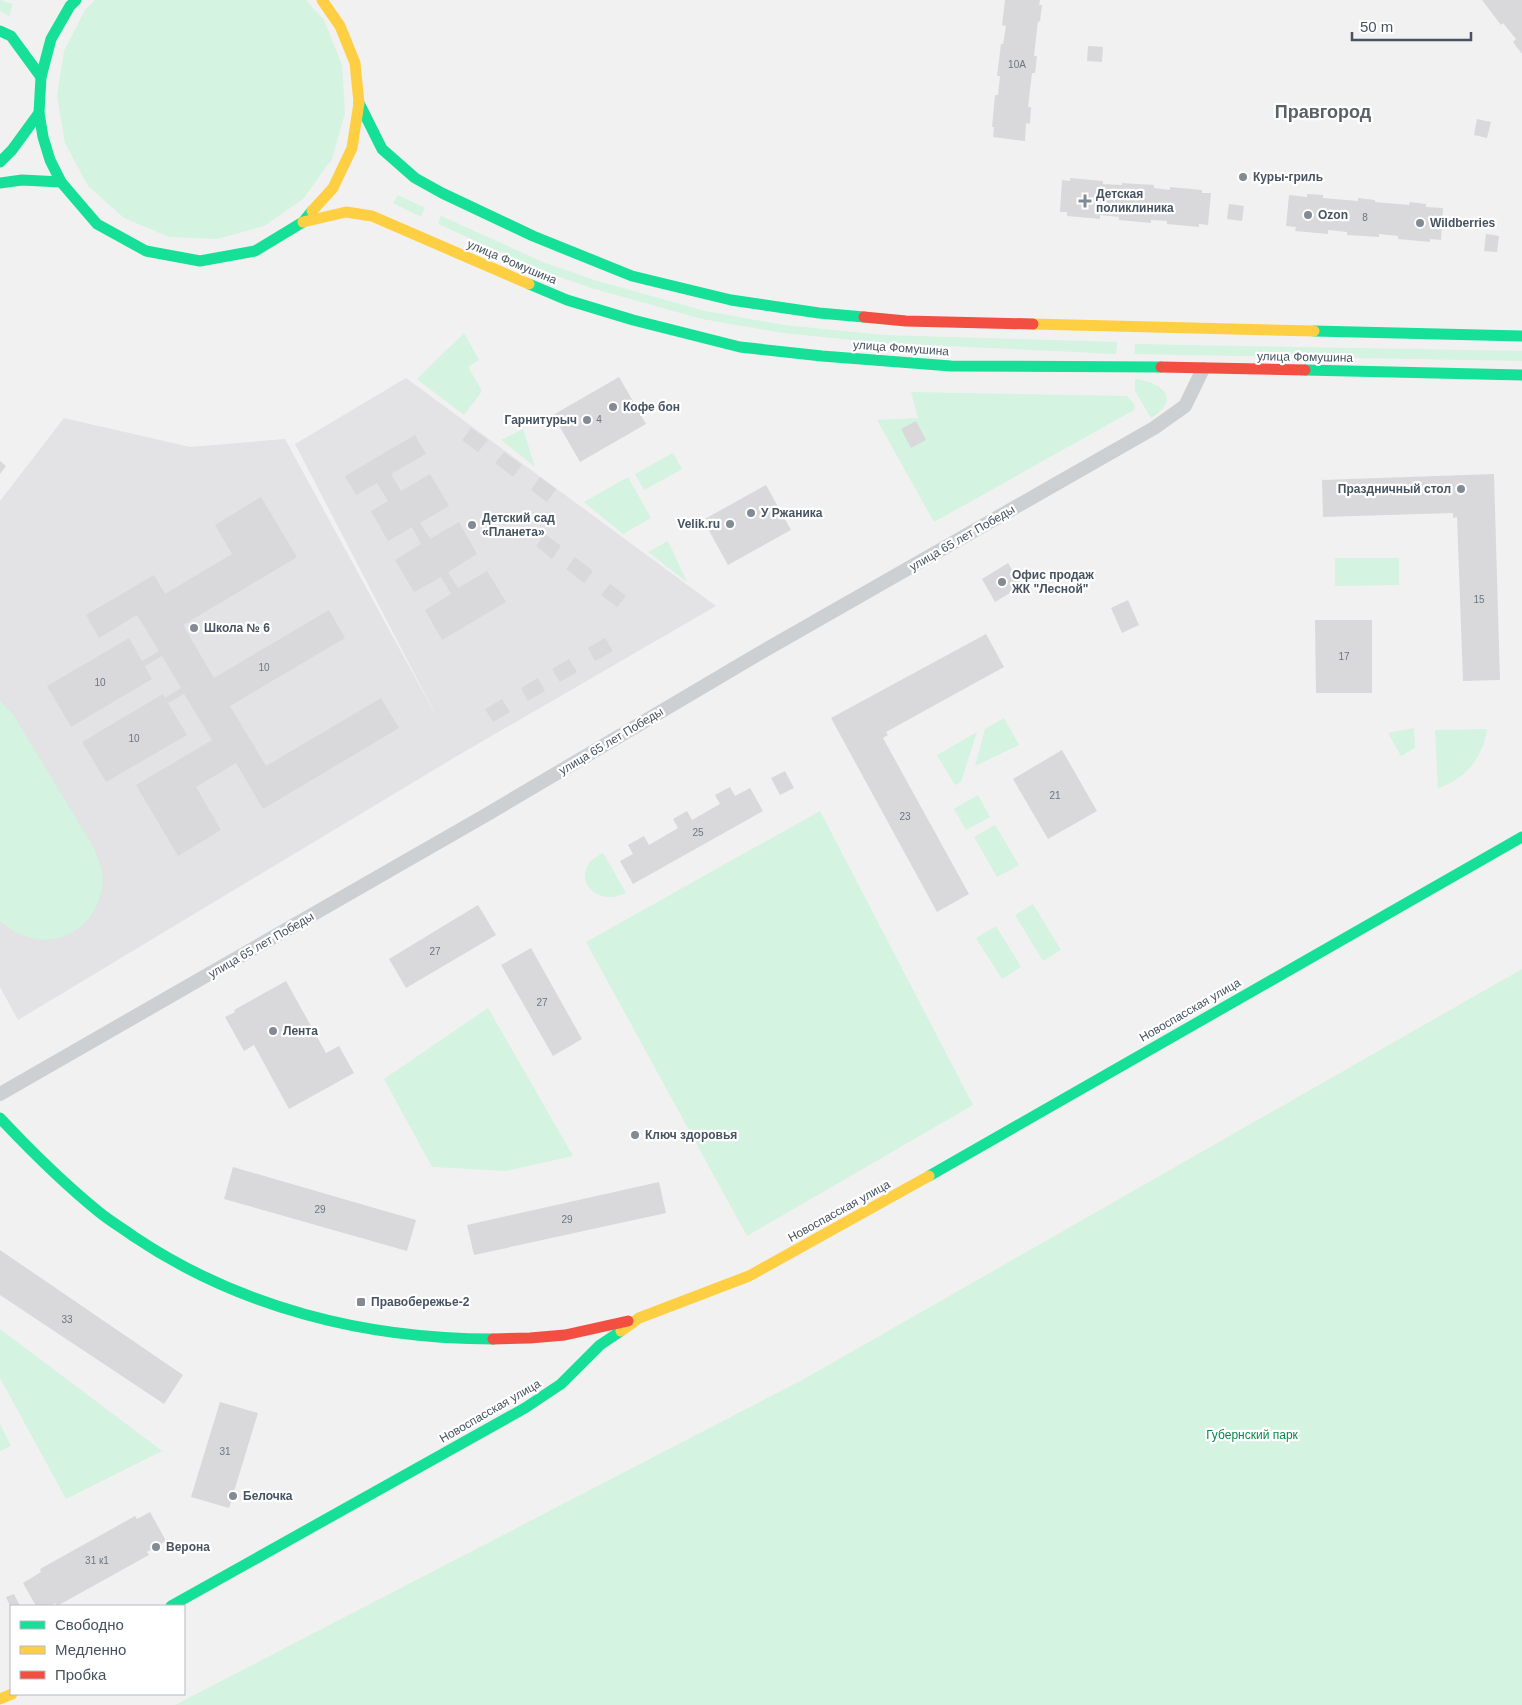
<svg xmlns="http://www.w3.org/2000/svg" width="1522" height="1705" viewBox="0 0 1522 1705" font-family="Arial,sans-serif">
	<rect width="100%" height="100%" fill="#f2f1f1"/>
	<!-- education -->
	<path fill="#e3e2e4" d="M 406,378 L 716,606 L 457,756 L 18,1020 L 0,987 L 0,501 L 64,418 L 190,447 L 285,439 L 440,723 L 295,444 Z"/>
	<!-- green -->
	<g fill="#d4f3e0">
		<path d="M 0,0 L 13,4 L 9,16 L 0,11 Z"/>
		<path d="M 95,0 L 306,0 L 324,20 L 342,65 L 345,113 L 332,159 L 303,199 L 264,226 L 217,239 L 169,237 L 124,218 L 88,186 L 65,143 L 57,96 L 64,51 L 85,10 Z"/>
		<path d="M 398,195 L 425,208 L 421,217 L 393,203 Z"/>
		<path d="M 441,216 L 543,262 L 594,280 L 705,311 L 784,325 L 884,335 L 1117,342 L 1116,354 L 883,343 L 783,333 L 702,319 L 591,288 L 540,270 L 438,224 Z"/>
		<path d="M 464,333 L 479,360 L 468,367 L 482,391 L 464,415 L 417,379 Z"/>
		<path d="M 1135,344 L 1522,351 L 1522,361 L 1134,354 Z"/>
		<path d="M 1135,379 C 1162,382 1182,399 1151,418 L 1135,391 Z"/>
		<path d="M 911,392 L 1127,396 L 1135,405 L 1134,410 L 934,522 L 877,420 L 918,418 Z"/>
		<path d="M 523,429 L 535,467 L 501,440 Z"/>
		<path d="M 673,453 L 682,469 L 644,490 L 635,474 Z"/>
		<path d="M 628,477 L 651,518 L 623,534 L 584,502 Z"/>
		<path d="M 668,541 L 687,582 L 648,552 Z"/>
		<path d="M 1335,558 L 1399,558 L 1399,585 L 1335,586 Z"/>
		<path d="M 0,701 L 13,714 L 94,848 C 99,861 105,874 102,888 C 93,940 37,956 0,921 Z"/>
		<path d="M 1004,718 L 1019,745 L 975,766 L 985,729 Z"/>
		<path d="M 1414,728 L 1415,748 L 1401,756 L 1388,733 Z"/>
		<path d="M 1487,729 C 1483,757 1466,779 1438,788 L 1435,730 Z"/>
		<path d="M 977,732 L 961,782 L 955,785 L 937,755 Z"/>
		<path d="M 978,795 L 990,817 L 966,830 L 954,809 Z"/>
		<path d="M 820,811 L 973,1105 L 747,1236 L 586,942 Z"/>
		<path d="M 995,825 L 1019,865 L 997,877 L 974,837 Z"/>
		<path d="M 603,853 L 626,893 C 603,906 573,886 590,862 C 593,858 598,856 603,853 Z"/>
		<path d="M 1033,904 L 1061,950 L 1043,961 L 1015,915 Z"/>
		<path d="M 996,926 L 1021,967 L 1002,979 L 976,938 Z"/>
		<path d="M 1522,969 L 1522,1705 L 175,1705 L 804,1379 Z"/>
		<path d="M 488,1008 L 573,1156 L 506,1171 L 432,1167 L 384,1079 Z"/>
		<path d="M 0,1329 L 162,1451 L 66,1499 L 0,1378 Z"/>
		<path d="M 0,1424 L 11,1446 L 0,1451 Z"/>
	</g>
	<!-- building -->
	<g fill="#d9d9db">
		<path d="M 1005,0 L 1040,0 L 1039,5 L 1042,5 L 1040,22 L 1038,21 L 1034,56 L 1037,56 L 1035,73 L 1032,73 L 1028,107 L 1031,107 L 1030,124 L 1026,123 L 1025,141 L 993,137 L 994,127 L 992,127 L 995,95 L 998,95 L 1000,76 L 997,76 L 1001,44 L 1003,44 L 1006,26 L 1002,25 Z"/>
		<path d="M 1482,0 L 1522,0 L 1522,54 L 1513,42 L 1516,39 L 1503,23 L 1501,25 Z"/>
		<path d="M 1088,46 L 1103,47 L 1102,62 L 1087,61 Z"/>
		<path d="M 1477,119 L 1491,122 L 1487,138 L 1474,135 Z"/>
		<path d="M 1070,178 L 1103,181 L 1103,184 L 1122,185 L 1122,183 L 1154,185 L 1154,188 L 1170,190 L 1170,187 L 1202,190 L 1202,193 L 1211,193 L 1208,225 L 1199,224 L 1199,227 L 1167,224 L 1167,221 L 1151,220 L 1151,223 L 1119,220 L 1119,217 L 1100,215 L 1100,219 L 1067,216 L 1067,212 L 1060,212 L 1062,180 L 1070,181 Z"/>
		<path d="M 1307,194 L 1323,195 L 1323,198 L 1358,201 L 1358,198 L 1375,200 L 1375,202 L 1409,205 L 1410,202 L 1426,204 L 1426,207 L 1443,208 L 1441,240 L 1430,239 L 1430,242 L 1398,239 L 1398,236 L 1379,234 L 1379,237 L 1347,235 L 1347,232 L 1328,230 L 1328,234 L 1295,231 L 1296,227 L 1286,226 L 1289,195 L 1307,197 Z"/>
		<path d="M 1229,204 L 1244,206 L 1242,221 L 1227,219 Z"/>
		<path d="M 1486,234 L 1499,236 L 1497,252 L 1484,251 Z"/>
		<path d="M 619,377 L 646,424 L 580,462 L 553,415 Z"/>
		<path d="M 916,421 L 926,440 L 911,448 L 901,429 Z"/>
		<path d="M 471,428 L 488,440 L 478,452 L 462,440 Z"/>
		<path d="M 415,435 L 426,454 L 391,474 L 401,491 L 430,474 L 449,506 L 420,523 L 430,539 L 459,522 L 477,554 L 448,572 L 458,588 L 487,571 L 506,602 L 442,640 L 425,610 L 451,594 L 441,577 L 414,592 L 395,560 L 421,544 L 412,527 L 388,541 L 371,511 L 388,501 L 377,483 L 356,495 L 345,476 Z"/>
		<path d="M 504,452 L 522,465 L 513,477 L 495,463 Z"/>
		<path d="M 0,461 L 6,466 L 0,474 Z"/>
		<path d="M 1494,474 L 1500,680 L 1463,681 L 1457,517 L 1453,518 L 1453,513 L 1323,517 L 1322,480 Z"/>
		<path d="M 540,477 L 556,489 L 547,502 L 531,490 Z"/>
		<path d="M 766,485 L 791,530 L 728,565 L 703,520 Z"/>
		<path d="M 261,497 L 297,557 L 183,625 L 214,678 L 329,610 L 345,638 L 230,706 L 266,766 L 381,698 L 399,728 L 263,809 L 236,763 L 196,787 L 221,830 L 178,856 L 136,785 L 212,740 L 184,694 L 168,703 L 187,735 L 106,782 L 82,742 L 163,694 L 165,698 L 181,688 L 162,656 L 145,666 L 152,679 L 71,727 L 47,686 L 129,638 L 142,661 L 159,651 L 137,615 L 99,638 L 86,615 L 154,575 L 165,594 L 232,554 L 215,525 Z"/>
		<path d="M 545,534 L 561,546 L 552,559 L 536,546 Z"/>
		<path d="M 575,557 L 593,571 L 584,583 L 566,569 Z"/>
		<path d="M 1008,563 L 1022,586 L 995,602 L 982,579 Z"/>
		<path d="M 610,584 L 626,596 L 617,607 L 601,595 Z"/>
		<path d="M 1128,600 L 1139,625 L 1122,633 L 1111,608 Z"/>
		<path d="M 1315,620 L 1372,620 L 1372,693 L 1316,693 Z"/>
		<path d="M 986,634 L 1004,667 L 886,732 L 888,735 L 883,738 L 969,894 L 937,912 L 831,718 Z"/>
		<path d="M 605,638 L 613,651 L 595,661 L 588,648 Z"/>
		<path d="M 569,659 L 577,672 L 560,682 L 552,669 Z"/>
		<path d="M 538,678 L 545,691 L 528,701 L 521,688 Z"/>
		<path d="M 502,699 L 510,712 L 493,722 L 485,709 Z"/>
		<path d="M 1062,750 L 1097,811 L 1048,839 L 1013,779 Z"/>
		<path d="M 785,771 L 794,788 L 780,795 L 771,778 Z"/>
		<path d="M 730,787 L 735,796 L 750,788 L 763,811 L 633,884 L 620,861 L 633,854 L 628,845 L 644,836 L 649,845 L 678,828 L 673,819 L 687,811 L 692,820 L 720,804 L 715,795 Z"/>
		<path d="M 478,905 L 496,935 L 406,988 L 389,959 Z"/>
		<path d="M 531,948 L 582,1039 L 553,1056 L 501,965 Z"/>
		<path d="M 286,981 L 326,1053 L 339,1046 L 354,1073 L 289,1109 L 254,1045 L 244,1051 L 225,1017 L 235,1012 L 234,1010 Z"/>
		<circle cx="634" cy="1135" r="4.5"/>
		<path d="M 233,1167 L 416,1220 L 407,1251 L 224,1199 Z"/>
		<path d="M 659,1182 L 666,1213 L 474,1255 L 467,1225 Z"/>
		<path d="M 0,1250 L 183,1375 L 164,1404 L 0,1295 Z"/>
		<path d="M 220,1402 L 258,1413 L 229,1508 L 191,1497 Z"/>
		<path d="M 150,1512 L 166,1541 L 147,1552 L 149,1555 L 57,1606 L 55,1603 L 50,1606 L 36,1606 L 23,1583 L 41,1572 L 40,1569 L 135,1516 L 137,1519 Z"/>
		<path d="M 14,1594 L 20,1606 L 10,1606 L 6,1597 Z"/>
	</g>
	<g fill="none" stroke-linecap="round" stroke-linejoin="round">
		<!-- street -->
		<path stroke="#cdd0d3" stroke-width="14" d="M 0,1094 L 486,815 L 760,653 L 1154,428 L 1185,406 L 1203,369"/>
		<!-- fast -->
		<g stroke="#16e098" stroke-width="11">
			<path d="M 76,0 L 70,6 L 51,39 L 41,77 L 39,113 L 43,137 L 50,160 L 61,182 L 97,224 L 146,251 L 200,261 L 255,251 L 303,222 L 312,211"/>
			<path d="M 0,31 L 11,36 L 41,77"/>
			<path d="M 359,103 L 382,149 L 415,178 L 442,193 L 533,236 L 632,276 L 731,300 L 819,313 L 864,317"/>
			<path d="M 0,162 L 12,150 L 39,113"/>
			<path d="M 0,183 L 22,180 L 61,182"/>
			<path d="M 529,284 L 567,300 L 633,320 L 740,347 L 822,356 L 951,366 L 1161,367"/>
			<path d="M 1314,331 L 1522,336"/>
			<path d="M 1305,370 L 1522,375"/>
			<path d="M 0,1118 C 32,1152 62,1182 99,1212 C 110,1221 122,1228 133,1236 C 240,1308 366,1339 493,1339"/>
			<path d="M 929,1176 L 1522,837"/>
			<path d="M 171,1606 L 525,1408 L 561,1384 L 600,1345 L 621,1331"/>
		</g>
		<!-- slow -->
		<g stroke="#ffcf43" stroke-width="11">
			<path d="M 312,211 L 333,188 L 352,148 L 359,103 L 355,63 L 340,26 L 322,0"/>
			<path d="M 303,222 L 346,212 L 372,216 L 529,284"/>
			<path d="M 1033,324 L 1314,331"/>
			<path d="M 621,1331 L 639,1318 L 749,1276 L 929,1176"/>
			<path d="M 0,1699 L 12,1694"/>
		</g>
		<!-- jam -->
		<g stroke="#f24e42" stroke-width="11">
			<path d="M 864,317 L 906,321 L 1033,324"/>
			<path d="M 1161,367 L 1305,370"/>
			<path d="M 493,1339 L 530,1338 L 565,1335 L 628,1321"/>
		</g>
	</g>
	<!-- markers -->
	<g fill="#828a93" stroke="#fff" stroke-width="2">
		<circle cx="1243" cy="177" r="5"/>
		<path d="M1082.5 193.5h5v5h5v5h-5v5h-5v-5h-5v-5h5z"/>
		<circle cx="1308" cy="215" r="5"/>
		<circle cx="1420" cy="223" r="5"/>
		<circle cx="613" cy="407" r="5"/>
		<circle cx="587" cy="420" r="5"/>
		<circle cx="1461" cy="489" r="5"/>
		<circle cx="751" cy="513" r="5"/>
		<circle cx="730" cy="524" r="5"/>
		<circle cx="472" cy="525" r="5"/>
		<circle cx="1002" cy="582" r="5"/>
		<circle cx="194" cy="628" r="5"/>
		<circle cx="273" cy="1031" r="5"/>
		<circle cx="635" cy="1135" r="5"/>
		<rect x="356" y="1297" width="10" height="10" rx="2.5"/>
		<circle cx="233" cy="1496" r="5"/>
		<circle cx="156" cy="1547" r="5"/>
	</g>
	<g text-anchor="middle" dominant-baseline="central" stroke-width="4.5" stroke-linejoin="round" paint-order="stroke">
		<!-- number labels -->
		<g font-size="10" fill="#6c7681">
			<text x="1017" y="64">10А</text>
			<text x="1365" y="217">8</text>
			<text x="599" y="419">4</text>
			<text x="1479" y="599">15</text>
			<text x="1344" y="656">17</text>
			<text x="264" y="667">10</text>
			<text x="100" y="682">10</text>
			<text x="134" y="738">10</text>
			<text x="1055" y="795">21</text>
			<text x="905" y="816">23</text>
			<text x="698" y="832">25</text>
			<text x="435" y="951">27</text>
			<text x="542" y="1002">27</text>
			<text x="320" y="1209">29</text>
			<text x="567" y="1219">29</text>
			<text x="67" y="1319">33</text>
			<text x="225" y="1451">31</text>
			<text x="97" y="1560">31 к1</text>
		</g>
		<!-- poi labels -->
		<g font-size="12" font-weight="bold" fill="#465361" stroke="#fff" text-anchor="start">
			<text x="1253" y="177">Куры-гриль</text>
			<text x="1096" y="194">Детская<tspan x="1096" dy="14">поликлиника</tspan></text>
			<text x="1318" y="215">Ozon</text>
			<text x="1430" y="223">Wildberries</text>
			<text x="623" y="407">Кофе бон</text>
			<text x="577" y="420" text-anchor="end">Гарнитурыч</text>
			<text x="1451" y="489" text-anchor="end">Праздничный стол</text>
			<text x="761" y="513">У Ржаника</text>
			<text x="482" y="518">Детский сад<tspan x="482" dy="14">«Планета»</tspan></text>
			<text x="720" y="524" text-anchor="end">Velik.ru</text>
			<text x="1012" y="575">Офис продаж<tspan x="1012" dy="14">ЖК "Лесной"</tspan></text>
			<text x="204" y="628">Школа № 6</text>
			<text x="283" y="1031">Лента</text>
			<text x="645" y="1135">Ключ здоровья</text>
			<text x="371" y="1302">Правобережье-2</text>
			<text x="243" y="1496">Белочка</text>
			<text x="166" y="1547">Верона</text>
		</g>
		<!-- street labels -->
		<g font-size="12" fill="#465361" stroke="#fff">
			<text transform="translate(512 262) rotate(23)">улица Фомушина</text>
			<text transform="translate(901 348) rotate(4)">улица Фомушина</text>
			<text transform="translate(1305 357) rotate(1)">улица Фомушина</text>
			<text transform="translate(962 538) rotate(-30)">улица 65 лет Победы</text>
			<text transform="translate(611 741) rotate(-31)">улица 65 лет Победы</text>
			<text transform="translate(261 945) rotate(-30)">улица 65 лет Победы</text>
			<text transform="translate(1190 1010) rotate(-30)">Новоспасская улица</text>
			<text transform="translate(839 1211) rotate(-29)">Новоспасская улица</text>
			<text transform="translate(490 1411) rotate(-30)">Новоспасская улица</text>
		</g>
		<!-- park labels -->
		<g font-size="12" fill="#0c874d" stroke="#fff">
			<text x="1252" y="1435">Губернский парк</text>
		</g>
		<!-- district labels -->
		<g font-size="18" font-weight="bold" fill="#5c6167" stroke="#fff">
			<text x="1323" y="112">Правгород</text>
		</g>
	</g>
	<!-- legend -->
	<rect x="10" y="1605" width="175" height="90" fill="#ffffff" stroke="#b5bac0"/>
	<rect x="20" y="1621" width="25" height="8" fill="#16e098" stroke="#b5bac0"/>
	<text x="55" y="1630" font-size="15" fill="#465361">Свободно</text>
	<rect x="20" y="1646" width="25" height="8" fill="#ffcf43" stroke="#b5bac0"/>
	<text x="55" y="1655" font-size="15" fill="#465361">Медленно</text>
	<rect x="20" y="1671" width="25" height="8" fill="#f24e42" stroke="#b5bac0"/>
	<text x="55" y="1680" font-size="15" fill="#465361">Пробка</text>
	<!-- scale -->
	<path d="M1352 32v8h119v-8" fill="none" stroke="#465361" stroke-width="2.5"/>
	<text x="1360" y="32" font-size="15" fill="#465361" stroke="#ffffff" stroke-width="4" paint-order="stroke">50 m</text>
</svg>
